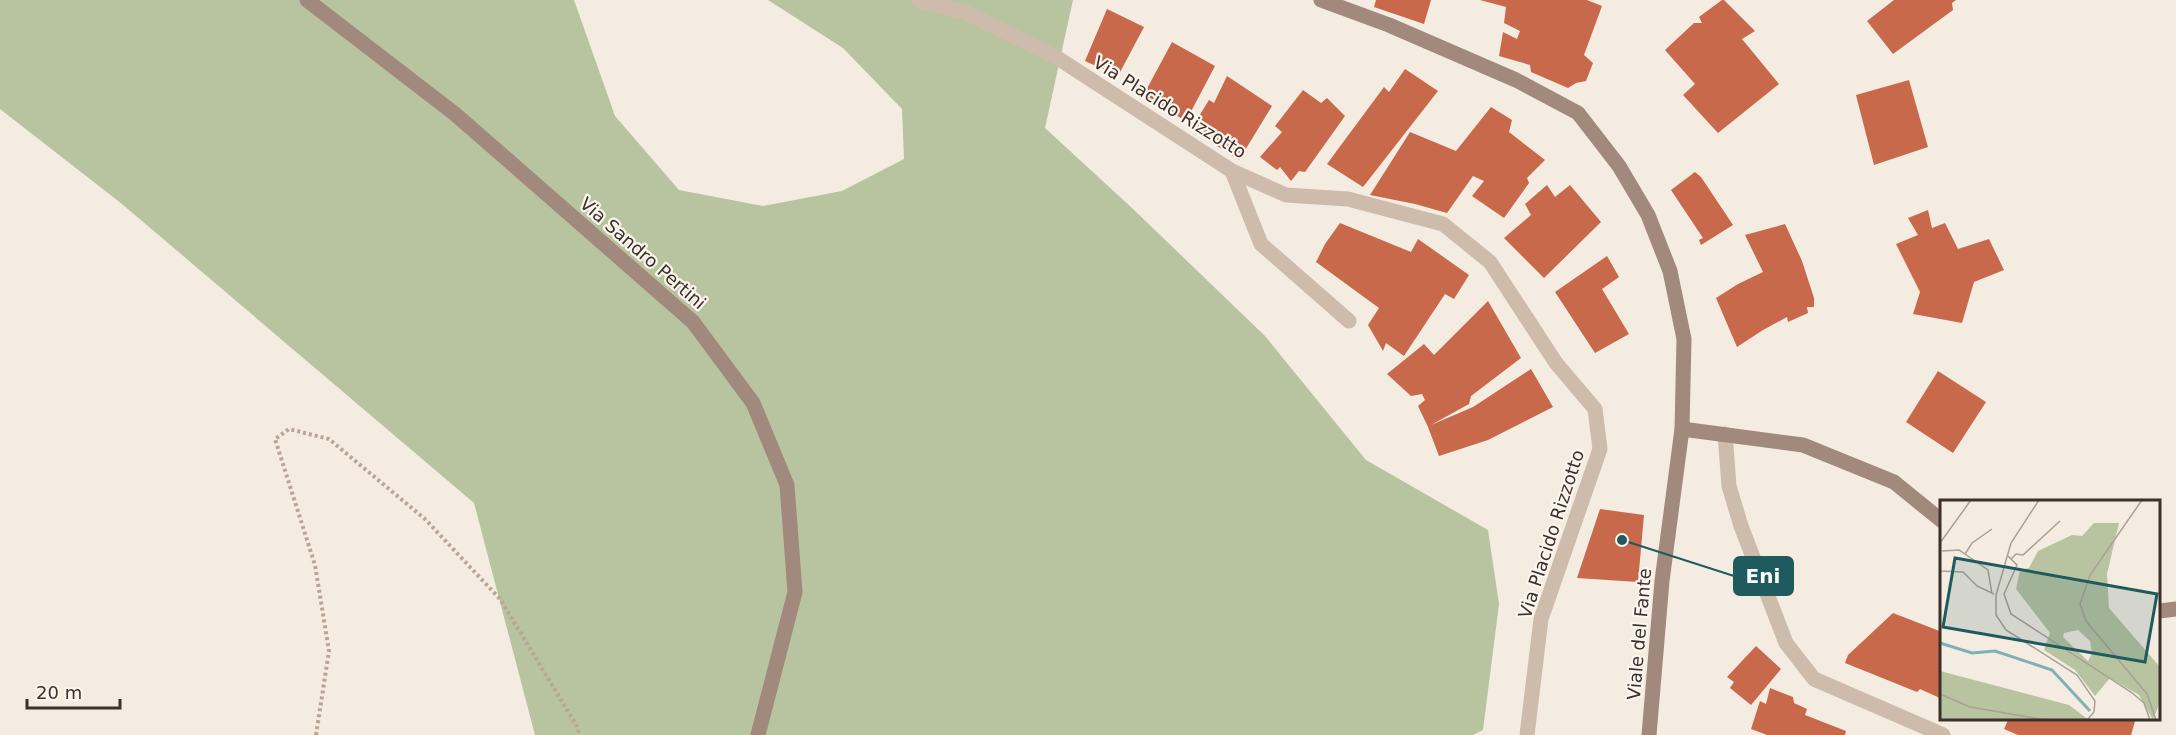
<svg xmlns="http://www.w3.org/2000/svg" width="2176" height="735" viewBox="0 0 2176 735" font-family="'DejaVu Sans',sans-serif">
	<rect width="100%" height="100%" fill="#f4ebe1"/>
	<!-- green -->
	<path fill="#b8c4a0" d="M 0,0 L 574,0 L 615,116 L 679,190 L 763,206 L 842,191 L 904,159 L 902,109 L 843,48 L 768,0 L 1073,0 L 1045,128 L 1132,208 L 1265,336 L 1366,460 L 1488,530 L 1499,604 L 1483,730 L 1473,735 L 535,735 L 474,503 L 122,204 L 0,109 Z"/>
	<!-- building -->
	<g fill="#c8694b">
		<path d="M 1376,0 L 1431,0 L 1424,24 L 1374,7 Z"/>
		<path d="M 1480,0 L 1587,0 L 1602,6 L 1584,55 L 1593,63 L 1586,81 L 1576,83 L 1568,88 L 1531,72 L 1530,65 L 1499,56 L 1503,32 L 1517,39 L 1520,31 L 1504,23 L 1506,7 Z"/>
		<path d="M 1722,0 L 1724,0 L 1755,31 L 1742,39 L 1779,84 L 1718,133 L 1683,95 L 1695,84 L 1665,50 L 1694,23 L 1702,23 L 1699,17 Z"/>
		<path d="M 1894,0 L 1956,0 L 1952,3 L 1953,10 L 1893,54 L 1867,21 Z"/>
		<path d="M 1107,9 L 1144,27 L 1118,76 L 1085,61 Z"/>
		<path d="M 1172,42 L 1215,66 L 1186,121 L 1143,96 Z"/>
		<path d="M 1405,69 L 1438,91 L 1363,187 L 1327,164 L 1384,87 L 1389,92 Z"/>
		<path d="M 1227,76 L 1272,106 L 1239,160 L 1191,129 L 1209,100 L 1214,103 Z"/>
		<path d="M 1909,80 L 1928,147 L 1874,165 L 1856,95 Z"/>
		<path d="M 1303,90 L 1321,103 L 1327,98 L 1345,116 L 1305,172 L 1299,171 L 1291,181 L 1280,167 L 1277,170 L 1260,157 L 1282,132 L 1275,126 Z"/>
		<path d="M 1491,107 L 1512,120 L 1509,132 L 1545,160 L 1527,178 L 1529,183 L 1504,218 L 1472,196 L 1484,181 L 1473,176 L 1447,213 L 1415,204 L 1370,195 L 1410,132 L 1456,151 Z"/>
		<path d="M 1695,172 L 1701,177 L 1733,225 L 1701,245 L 1699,240 L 1703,238 L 1671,190 Z"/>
		<path d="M 1547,185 L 1555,197 L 1570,185 L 1601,222 L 1544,278 L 1504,238 L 1531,215 L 1525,204 Z"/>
		<path d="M 1928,210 L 1932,228 L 1945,223 L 1958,249 L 1989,239 L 2004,270 L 1974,282 L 1962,323 L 1913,314 L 1920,292 L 1896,244 L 1918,235 L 1908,218 Z"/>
		<path d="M 1340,223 L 1411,252 L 1418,239 L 1469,275 L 1454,299 L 1445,294 L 1404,356 L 1386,343 L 1383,351 L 1368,325 L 1379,308 L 1316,262 L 1325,244 Z"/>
		<path d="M 1785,224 L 1802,261 L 1814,298 L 1814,307 L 1807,307 L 1808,313 L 1788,322 L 1787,317 L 1763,330 L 1737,347 L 1716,298 L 1738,284 L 1763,272 L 1745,235 Z"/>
		<path d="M 1607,256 L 1619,277 L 1602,289 L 1629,334 L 1595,353 L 1555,292 Z"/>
		<path d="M 1488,301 L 1521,358 L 1471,396 L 1469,404 L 1431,425 L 1473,407 L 1531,369 L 1553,407 L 1488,440 L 1439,456 L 1428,427 L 1418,406 L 1425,400 L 1422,394 L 1411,396 L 1387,374 L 1424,344 L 1434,355 Z"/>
		<path d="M 1938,371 L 1986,402 L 1953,453 L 1906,422 Z"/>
		<path d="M 1600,509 L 1644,515 L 1638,582 L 1577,578 Z"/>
		<path d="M 1893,613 L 1942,632 L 1942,699 L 1920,689 L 1917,692 L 1845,663 L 1848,655 Z"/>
		<path d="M 1756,646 L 1781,669 L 1751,705 L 1730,688 L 1734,682 L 1727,677 Z"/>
		<path d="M 1770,688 L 1793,697 L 1794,703 L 1807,709 L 1805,715 L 1846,731 L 1845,735 L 1767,735 L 1751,729 L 1760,701 L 1766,704 Z"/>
		<path d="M 2009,718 L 2136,718 L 2131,735 L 2018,735 L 2004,729 Z"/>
	</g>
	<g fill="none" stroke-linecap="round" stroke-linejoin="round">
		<!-- path -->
		<path stroke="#b9a596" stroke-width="4" stroke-dasharray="3 3" stroke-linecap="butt" d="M 316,735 L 329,651 L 315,565 L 275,439 L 289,429 L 329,439 L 425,519 L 500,599 L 578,728 L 579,735"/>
		<!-- street -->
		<g stroke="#cdbbac" stroke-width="15">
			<path d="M 918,0 L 967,13 L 1056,57 L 1232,171 L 1286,195 L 1348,199 L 1443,224 L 1490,262 L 1556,363 L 1595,409 L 1600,449 L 1541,619 L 1527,735"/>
			<path d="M 1232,171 L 1261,244 L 1349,321"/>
			<path d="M 1725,434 L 1729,486 L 1741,526 L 1786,643 L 1814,679 L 1943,735"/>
		</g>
		<!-- secondary -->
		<g stroke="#a18a7d" stroke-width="15">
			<path d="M 307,0 L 455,114 L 693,322 L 753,403 L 787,485 L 795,592 L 758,735"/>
			<path d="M 1321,0 L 1389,25 L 1516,80 L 1578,113 L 1619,166 L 1648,215 L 1670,271 L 1684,339 L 1682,429 L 1662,581 L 1649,735"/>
			<path d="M 1682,429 L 1803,445 L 1894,482 L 1942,521"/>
			<path d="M 2160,611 L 2176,609"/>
		</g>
	</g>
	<g text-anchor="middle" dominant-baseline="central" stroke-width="4.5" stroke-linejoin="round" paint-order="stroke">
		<!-- street labels -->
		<g font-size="18" fill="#3b302b" stroke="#fbf5ee">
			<text transform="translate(1170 107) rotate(32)">Via Placido Rizzotto</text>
			<text transform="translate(643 253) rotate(41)">Via Sandro Pertini</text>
			<text transform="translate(1551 534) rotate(-72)">Via Placido Rizzotto</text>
			<text transform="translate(1639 634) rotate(-85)">Viale del Fante</text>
		</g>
	</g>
	<!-- overview -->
	<g transform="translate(1940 500)">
		<rect width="220" height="220" fill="#f4ebe1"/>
		<path d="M 154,23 L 179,23 L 167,74 L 169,108 L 220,167 L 220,202 L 213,220 L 199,195 L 170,178 L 155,196 L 135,170 L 104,150 L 110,133 L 76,89 L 80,70 L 89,68 L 98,51 L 132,35 L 142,36 ZM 138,130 L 150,141 L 152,153 L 148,161 L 123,137 L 124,133 ZM 0,171 L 129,205 L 149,220 L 0,220 Z" fill="#b8c4a0" fill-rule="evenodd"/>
		<path fill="none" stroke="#7fb0b2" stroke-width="3" d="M 0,143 L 32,153 L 55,151 L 112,170 L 150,211"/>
		<path fill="none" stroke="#aaa098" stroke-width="1.5" d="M 99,0 L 71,43 L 56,95 L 56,115 L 66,130 L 137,175 L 155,201 L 154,212 L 147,220M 202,0 L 150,75 L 140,104 L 146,121 L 207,194 L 216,220M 0,43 L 31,0M 2,51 L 19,50 L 48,70 L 52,94M 25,54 L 32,43 L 52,29M 68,56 L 77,65 L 64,94 L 71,114 L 191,192 L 204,203 L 210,220M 71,59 L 76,54 L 83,55 L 120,21M 0,71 L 23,72 L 37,86 L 54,94M 0,194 L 30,207 L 105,220"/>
		<path fill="#1f5a5e" fill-opacity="0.15" stroke="#1f5a5e" stroke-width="3" d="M 15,58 L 217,94 L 205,162 L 3,127 Z"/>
		<rect width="220" height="220" fill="none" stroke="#3b302b" stroke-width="3"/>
	</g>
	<!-- callouts -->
	<path fill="none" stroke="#1f5a5e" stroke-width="2" d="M1622 540L1734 576"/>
	<circle fill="#1f5a5e" stroke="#fbf5ee" stroke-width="2" cx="1622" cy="540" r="6"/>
	<rect fill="#1f5a5e" stroke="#1f5a5e" stroke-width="2" x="1734" y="557" width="59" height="38" rx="6"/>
	<g font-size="20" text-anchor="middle" font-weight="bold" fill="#fff">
		<text x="1763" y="583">Eni</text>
	</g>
	<!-- scale -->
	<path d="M27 699v9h93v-9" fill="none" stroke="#3b302b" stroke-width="3"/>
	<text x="36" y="699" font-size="18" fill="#3b302b" stroke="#fbf5ee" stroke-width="4.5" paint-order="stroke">20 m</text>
</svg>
